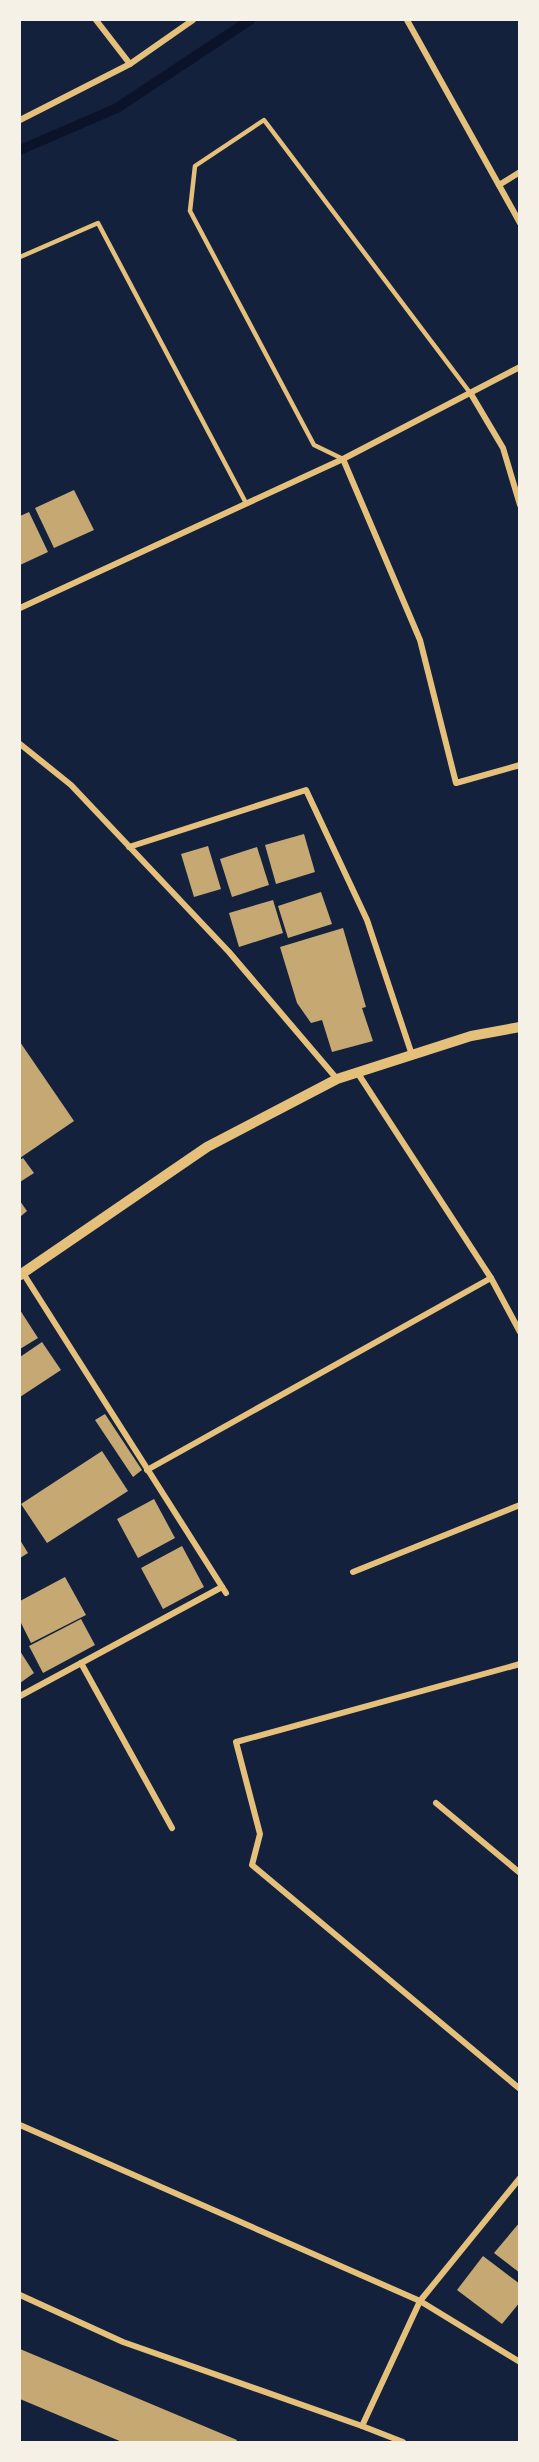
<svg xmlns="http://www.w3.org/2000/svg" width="539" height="2462" viewBox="0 0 539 2462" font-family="Barlow,sans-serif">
	<rect width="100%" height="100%" fill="#14213d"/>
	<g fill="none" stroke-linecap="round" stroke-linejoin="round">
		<!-- stream -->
		<path stroke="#0b132b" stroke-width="10" d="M 20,150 L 117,108 L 250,20"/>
	</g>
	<!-- building -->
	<g fill="#c6a872">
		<path d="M 74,490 L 94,530 L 54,548 L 35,508 Z"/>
		<path d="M 29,512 L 48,552 L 20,565 L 20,516 Z"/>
		<path d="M 304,834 L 315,872 L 276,884 L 265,845 Z"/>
		<path d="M 208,846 L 221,889 L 194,897 L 181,854 Z"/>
		<path d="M 257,847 L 269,885 L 232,897 L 220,859 Z"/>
		<path d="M 321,892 L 332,924 L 288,938 L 278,906 Z"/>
		<path d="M 273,900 L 283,933 L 239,947 L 229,913 Z"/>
		<path d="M 343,928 L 366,1007 L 362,1008 L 373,1041 L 332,1052 L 322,1020 L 311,1023 L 297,1003 L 280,947 Z"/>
		<path d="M 20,1042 L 74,1121 L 20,1158 Z"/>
		<path d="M 23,1158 L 34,1173 L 20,1182 L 20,1160 Z"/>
		<path d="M 20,1201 L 27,1211 L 20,1217 Z"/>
		<path d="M 20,1310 L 38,1338 L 20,1349 Z"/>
		<path d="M 42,1342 L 61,1370 L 20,1397 L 20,1357 Z"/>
		<path d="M 105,1414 L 142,1470 L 133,1477 L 95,1420 Z"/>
		<path d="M 102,1451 L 128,1491 L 47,1543 L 21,1504 Z"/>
		<path d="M 154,1499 L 175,1538 L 138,1558 L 117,1519 Z"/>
		<path d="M 20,1540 L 28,1553 L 20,1558 Z"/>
		<path d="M 182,1546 L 204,1587 L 163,1609 L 141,1568 Z"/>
		<path d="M 65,1577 L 86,1615 L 31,1643 L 20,1621 L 20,1601 Z"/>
		<path d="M 81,1619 L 95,1645 L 43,1673 L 29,1646 Z"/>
		<path d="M 20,1651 L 34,1673 L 20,1683 Z"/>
		<path d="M 520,2222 L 520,2273 L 494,2253 Z"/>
		<path d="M 483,2256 L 520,2284 L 520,2302 L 502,2324 L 457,2290 Z"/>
		<path d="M 20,2349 L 237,2440 L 236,2442 L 122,2442 L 20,2399 Z"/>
	</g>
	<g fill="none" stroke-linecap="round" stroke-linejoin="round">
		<!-- service -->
		<g stroke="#e5c07b" stroke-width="4.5">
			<path d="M 20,257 L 98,223 L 246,503"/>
			<path d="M 343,459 L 314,445 L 190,211 L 195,166 L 264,120 L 471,394"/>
		</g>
		<!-- minor -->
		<g stroke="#e5c07b" stroke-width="6">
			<path d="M 96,20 L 130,64"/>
			<path d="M 407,20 L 520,223"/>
			<path d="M 20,120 L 130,64 L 193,20"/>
			<path d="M 499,185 L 520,172"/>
			<path d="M 471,394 L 503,448 L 520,505"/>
			<path d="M 343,459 L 420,640 L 456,783 L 520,765"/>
			<path d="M 20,608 L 343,459 L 520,367"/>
			<path d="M 20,744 L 71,785 L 229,952 L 337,1079"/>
			<path d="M 129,847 L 306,790 L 367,920 L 412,1055"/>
			<path d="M 357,1072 L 491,1278 L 520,1332"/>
			<path d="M 23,1273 L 226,1593"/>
			<path d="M 147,1470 L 491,1278"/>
			<path d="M 353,1572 L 520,1505"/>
			<path d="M 81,1663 L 172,1828"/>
			<path d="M 520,1664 L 236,1742 L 260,1834 L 252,1865 L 520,2089"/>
			<path d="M 20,1696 L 222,1587"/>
			<path d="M 436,1803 L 520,1873"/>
			<path d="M 20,2125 L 420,2301 L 520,2362"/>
			<path d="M 20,2295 L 123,2342 L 362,2426 L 403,2442"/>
			<path d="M 362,2426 L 420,2301 L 520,2178"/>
		</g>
		<!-- tertiary -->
		<path stroke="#e5c07b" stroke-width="10" d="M 20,1275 L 207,1147 L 337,1079 L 471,1036 L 520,1027"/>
	</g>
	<!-- border -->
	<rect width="539" height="2462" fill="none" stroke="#f6f1e7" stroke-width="42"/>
</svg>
